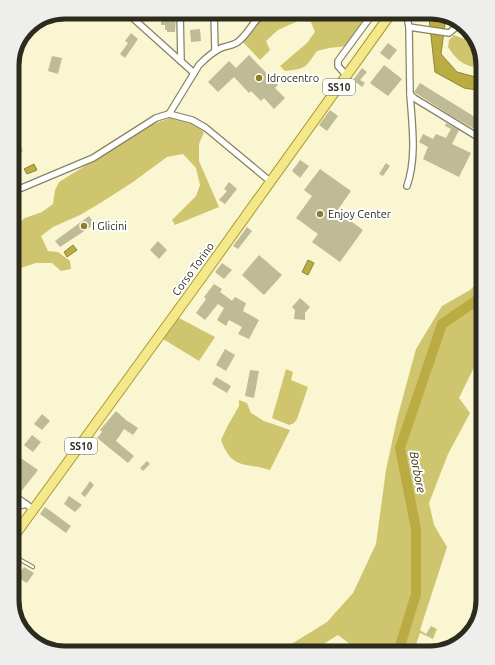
<svg xmlns="http://www.w3.org/2000/svg" width="495" height="665" viewBox="0 0 495 665" font-family="Ubuntu,sans-serif">
	<rect width="100%" height="100%" fill="#faf6d1"/>
	<!-- green -->
	<g fill="#d0c56f">
		<path d="M 268,12 L 374,12 L 348,46 L 329,48 L 317,51 C 306,67 306,69 285,71 L 280,66 L 307,43 L 315,32 L 311,22 L 298,21 L 278,30 L 266,41 L 270,50 L 260,60 L 241,40 Z"/>
		<path d="M 469,31 L 476,38 L 483,68 C 465,67 458,62 448,47 L 449,40 L 454,35 L 464,39 Z"/>
		<path d="M 170,118 L 191,124 L 204,132 L 199,144 L 199,161 L 219,207 L 175,225 L 172,220 L 196,196 L 200,185 L 196,168 L 183,154 L 167,157 L 133,182 L 102,202 L 80,215 L 53,227 L 41,236 L 48,251 L 58,252 L 70,261 L 71,269 L 61,271 L 52,263 L 36,263 L 12,271 L 12,228 L 25,218 L 42,212 L 53,204 L 55,190 L 59,182 L 151,125 Z"/>
		<path d="M 483,278 L 483,349 L 459,398 L 470,413 L 448,454 L 429,503 L 434,525 L 447,547 L 420,630 L 426,634 L 431,626 L 437,629 L 433,639 L 420,633 L 413,653 L 358,653 L 359,651 L 338,635 L 309,653 L 277,653 L 327,622 L 353,593 L 376,544 L 386,470 L 397,419 L 416,349 L 442,306 L 470,290 Z"/>
		<path d="M 179,318 L 215,337 L 199,361 L 163,339 Z"/>
		<path d="M 286,369 L 293,372 L 291,380 L 308,387 L 297,419 L 294,423 L 289,425 L 272,418 Z"/>
		<path d="M 239,400 L 247,403 L 251,413 L 264,421 L 290,430 L 270,470 C 247,462 232,471 221,440 L 227,427 L 239,406 Z"/>
	</g>
	<!-- water -->
	<g fill="#baac43" stroke="#8f8538">
		<path d="M 431,12 L 446,16 L 441,54 L 457,72 L 483,79 L 483,91 L 464,88 L 435,72 L 429,18 Z"/>
		<path d="M 34,164 L 37,170 L 27,174 L 24,169 Z"/>
		<path d="M 73,245 L 77,250 L 67,257 L 64,252 Z"/>
		<path d="M 308,260 L 314,263 L 308,275 L 302,272 Z"/>
	</g>
	<g fill="none" stroke-linecap="round" stroke-linejoin="round">
		<!-- river -->
		<path stroke="#baac43" stroke-width="10" d="M 394,653 L 400,646 L 416,594 L 416,529 L 400,448 L 442,324 L 483,296"/>
	</g>
	<!-- building -->
	<g fill="#bfbb97">
		<path d="M 189,12 L 199,12 L 199,17 L 190,18 Z"/>
		<path d="M 229,12 L 235,12 L 236,18 L 229,19 Z"/>
		<path d="M 168,17 L 176,17 L 175,32 L 167,32 L 167,30 L 165,30 L 165,25 L 161,25 L 161,19 L 168,20 Z"/>
		<path d="M 200,29 L 201,41 L 191,42 L 190,30 Z"/>
		<path d="M 469,31 L 476,38 L 478,46 L 465,39 Z"/>
		<path d="M 131,33 L 138,39 L 125,58 L 120,54 L 128,43 L 125,41 Z"/>
		<path d="M 388,43 L 397,50 L 389,60 L 380,53 Z"/>
		<path d="M 249,55 L 278,85 L 275,88 L 285,98 L 274,109 L 264,98 L 261,101 L 251,91 L 249,93 L 234,77 L 218,92 L 208,82 L 229,61 L 236,68 Z"/>
		<path d="M 52,56 L 62,58 L 58,74 L 48,71 Z"/>
		<path d="M 384,65 L 402,79 L 388,96 L 370,83 Z"/>
		<path d="M 362,68 L 367,72 L 360,80 L 365,83 L 362,87 L 353,80 Z"/>
		<path d="M 420,83 L 483,122 L 483,134 L 450,115 L 414,92 Z"/>
		<path d="M 330,110 L 338,116 L 327,131 L 319,125 Z"/>
		<path d="M 446,123 L 459,130 L 452,144 L 471,153 L 459,177 L 423,159 L 428,147 L 419,142 L 423,134 L 433,139 L 436,134 L 446,138 L 451,129 L 445,126 Z"/>
		<path d="M 19,143 L 23,151 L 12,157 L 12,146 Z"/>
		<path d="M 300,160 L 309,166 L 300,178 L 292,171 Z"/>
		<path d="M 386,163 L 390,166 L 383,176 L 379,174 Z"/>
		<path d="M 320,169 L 351,191 L 337,211 L 363,230 L 340,262 L 312,242 L 318,234 L 296,218 L 312,196 L 304,190 Z"/>
		<path d="M 229,182 L 237,189 L 225,204 L 219,200 L 227,191 L 224,189 Z"/>
		<path d="M 89,216 L 95,224 L 60,247 L 55,241 Z"/>
		<path d="M 247,227 L 252,231 L 238,249 L 233,246 Z"/>
		<path d="M 158,241 L 167,250 L 159,259 L 150,250 Z"/>
		<path d="M 259,255 L 282,275 L 264,295 L 242,275 Z"/>
		<path d="M 222,263 L 232,270 L 224,279 L 215,272 Z"/>
		<path d="M 214,284 L 222,289 L 220,292 L 227,297 L 232,301 L 235,297 L 246,303 L 243,311 L 259,320 L 249,339 L 238,334 L 242,327 L 229,320 L 226,326 L 217,320 L 224,308 L 218,304 L 205,320 L 196,313 L 206,299 L 204,297 Z"/>
		<path d="M 300,298 L 310,307 L 305,313 L 305,320 L 294,319 L 295,310 L 292,307 Z"/>
		<path d="M 225,349 L 235,355 L 226,371 L 216,365 Z"/>
		<path d="M 250,370 L 259,371 L 254,398 L 245,396 Z"/>
		<path d="M 216,377 L 231,386 L 227,393 L 212,384 Z"/>
		<path d="M 12,393 L 20,400 L 12,411 Z"/>
		<path d="M 116,411 L 126,420 L 138,428 L 133,435 L 124,429 L 116,441 L 134,456 L 128,463 L 97,438 L 102,432 L 100,430 Z"/>
		<path d="M 42,414 L 50,421 L 42,430 L 34,424 Z"/>
		<path d="M 32,435 L 41,442 L 33,452 L 24,445 Z"/>
		<path d="M 18,456 L 38,470 L 19,494 L 12,490 L 12,464 Z"/>
		<path d="M 147,461 L 150,464 L 143,471 L 140,468 Z"/>
		<path d="M 90,481 L 94,485 L 85,497 L 81,494 Z"/>
		<path d="M 69,496 L 82,505 L 75,512 L 64,504 Z"/>
		<path d="M 45,507 L 71,526 L 66,533 L 40,514 Z"/>
		<path d="M 24,567 L 34,573 L 27,583 L 17,577 Z"/>
		<path d="M 431,627 L 435,629 L 431,636 L 427,634 Z"/>
	</g>
	<g fill="none" stroke-linecap="round" stroke-linejoin="round">
		<defs>
			<path id="lane" d="M 12,555 L 33,567"/>
			<g id="street">
				<path d="M 126,12 L 194,73"/>
				<path d="M 180,12 L 181,61"/>
				<path d="M 214,12 L 215,51"/>
				<path d="M 406,12 L 409,27 L 410,94 L 414,98 L 483,140"/>
				<path d="M 409,27 L 449,33 L 461,23"/>
				<path d="M 347,76 L 338,66 L 338,61 L 374,12"/>
				<path d="M 169,114 L 199,65 C 205,59 212,52 221,48 C 228,45 235,46 240,40 C 252,29 252,20 268,12"/>
				<path d="M 407,186 C 417,157 412,124 410,94"/>
				<path d="M 12,192 L 93,158 L 156,118 L 169,114 L 192,120 L 206,128 L 271,182"/>
				<path d="M 12,494 L 34,510"/>
				<path d="M 12,508 L 26,504"/>
			</g>
			<path id="primary" d="M 12,539 L 205,273 L 392,12"/>
		</defs>
		<!-- lane casing -->
		<use href="#lane" stroke="#888463" stroke-width="4.5"/>
		<!-- street casing -->
		<use href="#street" stroke="#888463" stroke-width="8"/>
		<!-- primary casing -->
		<use href="#primary" stroke="#a99c31" stroke-width="11"/>
		<!-- lane -->
		<use href="#lane" stroke="#fff" stroke-width="2.5"/>
		<!-- street -->
		<use href="#street" stroke="#fff" stroke-width="5.5"/>
		<!-- primary -->
		<use href="#primary" stroke="#f4e88a" stroke-width="9"/>
	</g>
	<!-- markers -->
	<g fill="#8b8027" stroke="#fff" stroke-width="1.5">
		<circle cx="259" cy="78" r="4"/>
		<circle cx="320" cy="214" r="4"/>
		<circle cx="84" cy="226" r="4"/>
	</g>
	<g text-anchor="middle" dominant-baseline="central" stroke-width="4" stroke-linejoin="round" paint-order="stroke">
		<!-- shield labels -->
		<g fill="#fff" stroke="#6b6b61" stroke-width="1">
			<rect x="323" y="79" width="32" height="16" rx="3"/>
			<rect x="65" y="438" width="32" height="16" rx="3"/>
		</g>
		<g font-size="10" font-weight="bold" fill="#2c2b1d">
			<text x="339" y="87">SS10</text>
			<text x="81" y="446">SS10</text>
		</g>
		<!-- poi labels -->
		<g font-size="11" fill="#2c2b1d" stroke="#fff" text-anchor="start">
			<text x="267" y="78">Idrocentro</text>
			<text x="328" y="214">Enjoy Center</text>
			<text x="92" y="226">I Glicini</text>
		</g>
		<!-- street labels -->
		<g font-size="11" fill="#2c2b1d" stroke="#fff">
			<text transform="translate(193 269) rotate(-54)">Corso Torino</text>
		</g>
		<!-- water labels -->
		<g font-size="12" font-style="italic" fill="#3b3508" stroke="#fff">
			<text transform="translate(418 472) rotate(79)">Borbore</text>
		</g>
	</g>
	<!-- crop -->
	<path d="M0 0H495V665H0ZM65 19H430A46 46 0 0 1 476 65V600A46 46 0 0 1 430 646H65A46 46 0 0 1 19 600V65A46 46 0 0 1 65 19Z" fill="#eeeeed" fill-rule="evenodd"/>
	<path fill="none" stroke="#2c2b1d" stroke-width="5" d="M65 19H430A46 46 0 0 1 476 65V600A46 46 0 0 1 430 646H65A46 46 0 0 1 19 600V65A46 46 0 0 1 65 19Z"/>
</svg>
